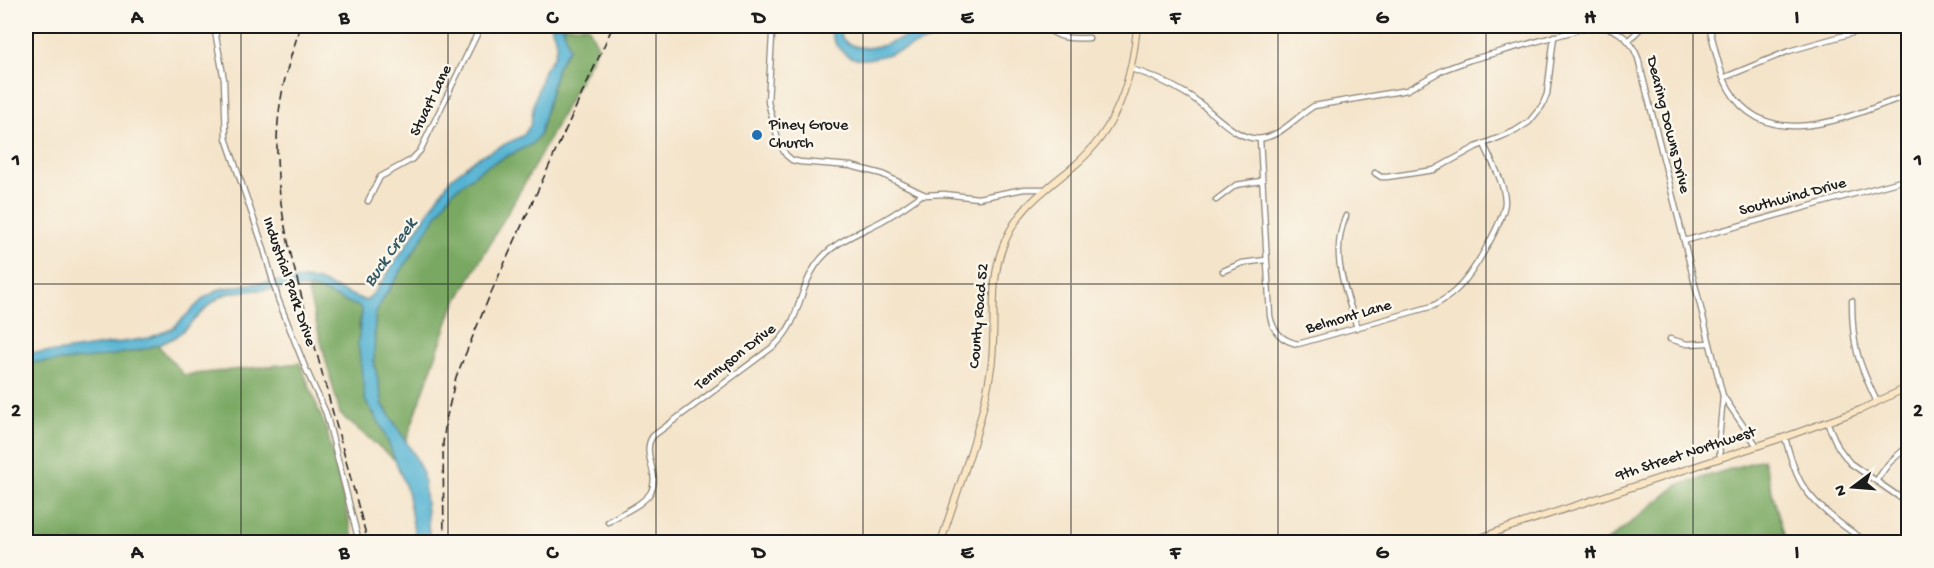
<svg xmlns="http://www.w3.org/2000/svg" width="1934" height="568" viewBox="0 0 1934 568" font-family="'Gochi Hand',sans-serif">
	<rect width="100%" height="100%" fill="#fbf7ec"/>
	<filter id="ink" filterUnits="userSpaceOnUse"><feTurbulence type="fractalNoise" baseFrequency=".0167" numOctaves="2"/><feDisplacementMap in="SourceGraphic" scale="12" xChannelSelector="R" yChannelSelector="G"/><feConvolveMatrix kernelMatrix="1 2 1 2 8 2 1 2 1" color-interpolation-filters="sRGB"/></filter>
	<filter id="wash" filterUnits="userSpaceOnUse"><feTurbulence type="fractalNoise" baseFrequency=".008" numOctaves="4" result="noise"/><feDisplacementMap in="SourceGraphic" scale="24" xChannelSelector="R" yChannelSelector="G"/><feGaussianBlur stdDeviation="1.35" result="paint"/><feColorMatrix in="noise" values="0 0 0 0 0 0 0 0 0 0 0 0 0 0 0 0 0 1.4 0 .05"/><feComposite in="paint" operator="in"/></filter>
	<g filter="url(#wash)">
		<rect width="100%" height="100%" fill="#f4e4ca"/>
		<!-- forest -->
		<g fill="#79a862" stroke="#4a623f" stroke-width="1.5">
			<path d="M 563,26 L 588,26 L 598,46 L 540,156 L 452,310 L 406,441 L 383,405 L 374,362 L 375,315 L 383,299 L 452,192 L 485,167 L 532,144 L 540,134 L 557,67 L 569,48 Z"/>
			<path d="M 307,288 L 318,290 L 360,307 L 362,311 L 359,326 L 365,400 L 382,427 L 396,461 L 340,414 Z"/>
			<path d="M 157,344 L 184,375 L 300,363 L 327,431 L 354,542 L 26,542 L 26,362 C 71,361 114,355 157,344 Z"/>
			<path d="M 1763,459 L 1786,542 L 1606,542 L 1678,485 Z"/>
		</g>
		<!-- water -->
		<g fill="#55b3d3" stroke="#386878" stroke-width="1.5">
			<path d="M 551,26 L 563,26 L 569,48 L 557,67 L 540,134 L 532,144 L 485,167 L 452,192 L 383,299 L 375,315 L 374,362 L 383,405 L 414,454 L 423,474 L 430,542 L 416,542 L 407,490 L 382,427 L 365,400 L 358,342 L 362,311 L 360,307 L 318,290 L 307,288 C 289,289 237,289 224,295 C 204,305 193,325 175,337 C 146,355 60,363 26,362 L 26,352 L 56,352 L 149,338 L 173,328 L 204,298 L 220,289 L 250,284 L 304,279 L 318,281 L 366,301 L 377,289 L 451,178 L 477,158 L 524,135 L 531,124 L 534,102 L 544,70 L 554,56 L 557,43 Z"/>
			<path d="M 830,26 L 841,26 C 839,33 840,37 846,42 C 872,59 906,34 932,26 C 942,24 955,25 965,26 C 942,34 879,63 857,59 C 841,56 831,41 830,26 Z"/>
		</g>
	</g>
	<g filter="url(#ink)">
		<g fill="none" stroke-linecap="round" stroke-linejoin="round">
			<defs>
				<g id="street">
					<path d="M 214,26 L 224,80 L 226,138 L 263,246 L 278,299 L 305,367 L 326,413 L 359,542"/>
					<path d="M 770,26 L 772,36 L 768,102 L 779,143 L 786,155 L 792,160 L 800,162 L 851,166 L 882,174 L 925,195 L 944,194 L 978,198 L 1024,189 L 1043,189"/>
					<path d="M 1045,26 C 1057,39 1072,39 1089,38"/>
					<path d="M 1709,26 C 1714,43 1717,63 1724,79 C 1759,160 1850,116 1908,95"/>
					<path d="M 1629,40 L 1643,26"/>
					<path d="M 1131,69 C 1152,75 1172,85 1190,96 C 1211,109 1237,144 1264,138 C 1283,134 1297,116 1314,106 L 1407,90 L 1443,70 L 1470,60 L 1589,27 C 1612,24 1630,36 1638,58 L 1723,396 L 1719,440 L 1720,458"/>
					<path d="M 1723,78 L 1789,51 L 1856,32 L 1868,27"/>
					<path d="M 1260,139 L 1270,316 C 1273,332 1283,341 1298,344 L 1433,306 C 1442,301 1452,295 1459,287 C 1473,273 1505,220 1505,201 C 1504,181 1491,161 1484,144"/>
					<path d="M 1375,173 L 1381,177 L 1387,177 L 1434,170 L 1476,147 L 1515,131 L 1529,122 L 1542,106 L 1547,94 L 1554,36"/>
					<path d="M 1216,200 L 1236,185 L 1261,181"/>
					<path d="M 368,201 L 380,177 L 411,160 L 420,151 L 481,26"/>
					<path d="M 1346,216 C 1329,255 1346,290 1357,328"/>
					<path d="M 1684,241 L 1908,179"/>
					<path d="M 1223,271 L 1242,263 L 1266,260"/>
					<path d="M 1852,301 C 1852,346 1858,362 1877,402"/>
					<path d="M 1670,339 L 1687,344 L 1709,343"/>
					<path d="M 1723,396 L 1757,446"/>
					<path d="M 1827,422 L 1838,447 L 1850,463 L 1908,503"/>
					<path d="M 1785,437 C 1789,453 1794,472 1803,486 C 1818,509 1845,528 1867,542"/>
					<path d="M 1876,481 L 1889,463 L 1908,446"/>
					<path d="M 608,522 C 621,513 643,505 651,492 C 661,473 640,453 653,436 L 774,346 C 802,320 796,294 816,265 C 832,242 857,234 880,222 C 895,214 909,204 923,194"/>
				</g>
				<g id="secondary">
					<path d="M 941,542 C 959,484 982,429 991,368 C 997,328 988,285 1003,246 C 1018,207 1043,192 1074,166 C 1117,130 1132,80 1137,26"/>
					<path d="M 1469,542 L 1510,527 L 1785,437 L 1860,410 L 1908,387"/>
				</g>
			</defs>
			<!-- street casing -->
			<use href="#street" stroke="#888073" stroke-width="7"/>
			<!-- secondary casing -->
			<use href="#secondary" stroke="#888073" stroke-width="8"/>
			<!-- street -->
			<use href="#street" stroke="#fff" stroke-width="4.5"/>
			<!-- secondary -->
			<use href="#secondary" stroke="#fbe6c4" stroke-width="6"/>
			<!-- rail -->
			<g stroke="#1c1c1c" stroke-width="1.5" stroke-dasharray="9 4.5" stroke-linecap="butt">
				<path d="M 301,26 C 287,64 277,104 277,145 C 276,209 295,271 311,332 C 330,402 349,472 368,542"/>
				<path d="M 444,542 L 443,443 L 446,420 L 456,377 L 490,295 L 613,26"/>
			</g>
		</g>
	</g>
	<!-- grid -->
	<path fill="none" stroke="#1c1c1c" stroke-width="1.5" stroke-opacity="0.55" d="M 241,26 L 241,542M 448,26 L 448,542M 656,26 L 656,542M 863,26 L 863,542M 1071,26 L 1071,542M 1278,26 L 1278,542M 1486,26 L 1486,542M 1693,26 L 1693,542M 26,284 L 1908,284"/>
	<!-- markers -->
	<circle fill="#1f6fb2" stroke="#fbf7ec" stroke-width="2" cx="757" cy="135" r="6"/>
	<g text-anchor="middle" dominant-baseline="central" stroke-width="5" stroke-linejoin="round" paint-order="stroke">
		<!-- street labels -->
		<g font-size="16" fill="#1c1c1c" stroke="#fbf7ec">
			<text transform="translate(432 101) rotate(-64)">Stuart Lane</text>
			<text transform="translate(1667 125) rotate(76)">Dearing Downs Drive</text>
			<text transform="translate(1793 198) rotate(-15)">Southwind Drive</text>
			<text transform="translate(288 282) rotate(71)">Industrial Park Drive</text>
			<text transform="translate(980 316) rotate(-85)">County Road 52</text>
			<text transform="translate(1349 318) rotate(-16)">Belmont Lane</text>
			<text transform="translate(736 358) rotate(-38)">Tennyson Drive</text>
			<text transform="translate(1686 455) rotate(-18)">9th Street Northwest</text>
		</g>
		<!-- poi labels -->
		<g font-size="16" fill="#1c1c1c" stroke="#fbf7ec" text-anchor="start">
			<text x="769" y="126">Piney Grove<tspan x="769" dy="18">Church</tspan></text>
		</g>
		<!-- water labels -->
		<g font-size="18" font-style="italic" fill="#335865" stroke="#fbf7ec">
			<text transform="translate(391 253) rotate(-55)">Buck Creek</text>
		</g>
	</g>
	<!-- margin -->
	<rect width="1934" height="568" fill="none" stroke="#fbf7ec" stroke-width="66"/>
	<!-- north arrow -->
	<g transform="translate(1853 487) rotate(254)" stroke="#fbf7ec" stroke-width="4.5" paint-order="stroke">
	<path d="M0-4.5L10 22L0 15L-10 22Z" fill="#1c1c1c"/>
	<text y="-9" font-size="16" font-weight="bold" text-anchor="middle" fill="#1c1c1c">N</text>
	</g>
	<rect x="33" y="33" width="1868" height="502" fill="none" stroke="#1c1c1c" stroke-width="2"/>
	<g font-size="20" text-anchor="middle" font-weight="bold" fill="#1c1c1c">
		<text x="137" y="23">A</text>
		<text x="344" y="23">B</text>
		<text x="552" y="23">C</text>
		<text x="759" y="23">D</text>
		<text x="967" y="23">E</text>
		<text x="1175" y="23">F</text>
		<text x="1382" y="23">G</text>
		<text x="1590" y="23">H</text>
		<text x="1797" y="23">I</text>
		<text x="16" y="165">1</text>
		<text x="1918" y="165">1</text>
		<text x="16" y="416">2</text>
		<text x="1918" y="416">2</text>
		<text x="137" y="558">A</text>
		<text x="344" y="558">B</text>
		<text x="552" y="558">C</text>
		<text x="759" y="558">D</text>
		<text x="967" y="558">E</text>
		<text x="1175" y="558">F</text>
		<text x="1382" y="558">G</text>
		<text x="1590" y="558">H</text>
		<text x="1797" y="558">I</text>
	</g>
</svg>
